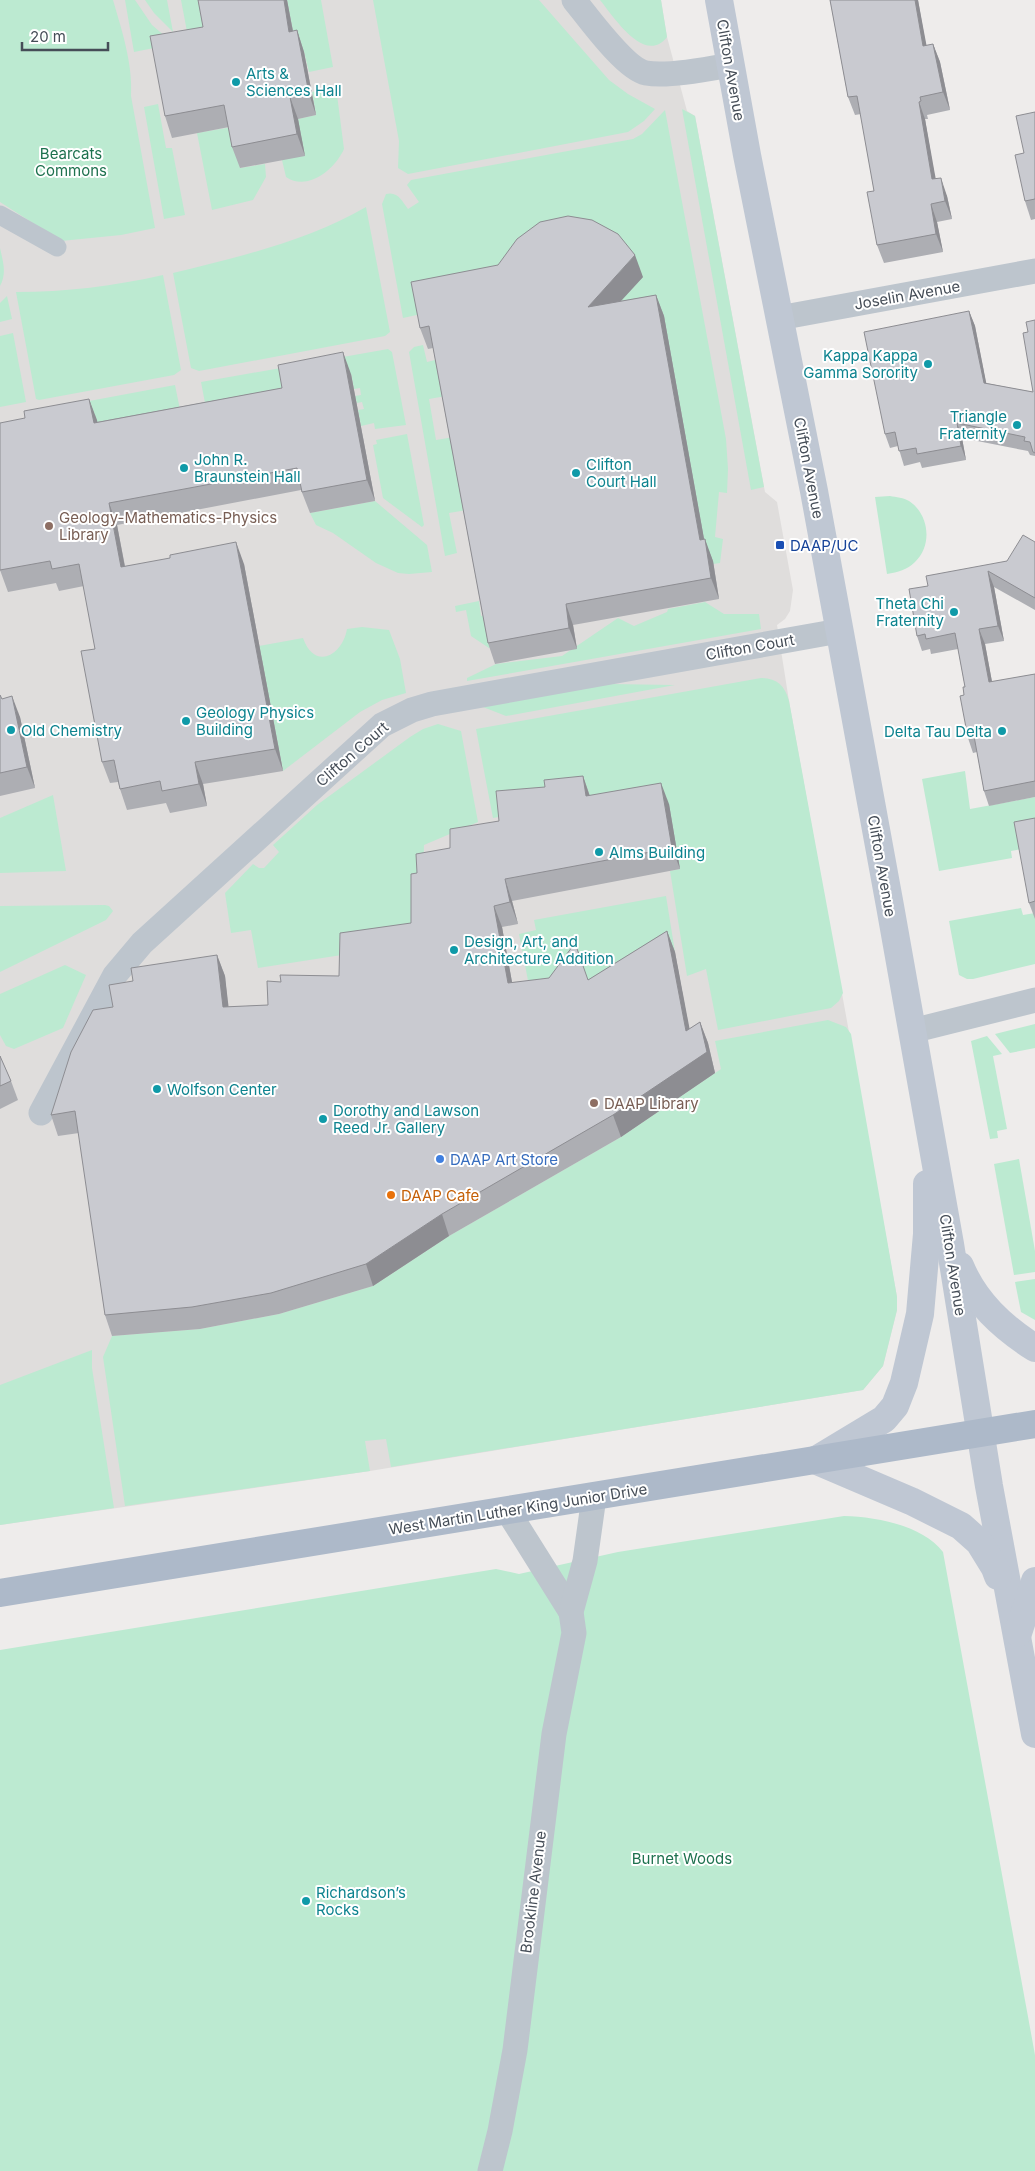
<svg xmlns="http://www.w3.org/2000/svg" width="1035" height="2171" viewBox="0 0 1035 2171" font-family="Inter,sans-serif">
	<rect width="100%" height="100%" fill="#eeeceb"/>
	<!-- education -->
	<path fill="#dfdddc" d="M 0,0 L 661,0 L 667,37 L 687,111 L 695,116 L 765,492 L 777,502 L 793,590 L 790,611 L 785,619 L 777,625 L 789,701 L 897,1297 L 897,1310 L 883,1366 L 863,1390 L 370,1471 L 0,1525 Z"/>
	<!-- green -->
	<g fill="#bcead1">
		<path d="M 0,0 L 113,0 C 122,31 133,64 131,96 L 155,228 L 121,235 L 61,241 L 0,202 Z"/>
		<path d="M 125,0 L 135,0 L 152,25 L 174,44 L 134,52 Z"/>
		<path d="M 145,0 L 167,0 L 173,32 L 154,13 Z"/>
		<path d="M 181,0 L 202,0 L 210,38 L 189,42 Z"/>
		<path d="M 287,0 L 321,0 L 333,67 L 309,72 L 304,52 L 293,33 Z"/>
		<path d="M 373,0 L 539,0 L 609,80 L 628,94 L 655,109 L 644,121 L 628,132 L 408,174 L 398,168 L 399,141 Z"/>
		<path d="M 600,0 L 661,0 L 667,37 C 645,66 613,16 600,0 Z"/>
		<path d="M 336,87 L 344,149 C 335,169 308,192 286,177 L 282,160 L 298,119 L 316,115 L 312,92 Z"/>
		<path d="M 158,104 L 166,148 L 172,148 L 185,215 L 164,219 L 144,107 Z"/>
		<path d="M 682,109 L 695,116 L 764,487 L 751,490 Z"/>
		<path d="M 665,110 L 726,439 L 728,469 L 727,493 L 719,492 L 715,537 L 723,539 L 720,563 L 713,564 L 713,561 L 421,314 L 403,318 L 382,204 L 386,194 C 398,191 402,201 408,209 L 419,202 L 407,185 L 411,180 L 633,139 L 642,134 Z"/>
		<path d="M 232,127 L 240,168 L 265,164 L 266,177 L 253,200 L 212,210 L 197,133 Z"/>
		<path d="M 366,207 L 390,332 L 385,336 L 199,371 L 191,368 L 173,273 C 239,257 307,241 366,207 Z"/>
		<path d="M 0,248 C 3,262 7,273 0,286 Z"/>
		<path d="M 163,275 L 181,370 L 174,375 L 39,400 L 36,399 L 16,292 C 66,292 114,286 163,275 Z"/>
		<path d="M 7,296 L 12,319 L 0,322 L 0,303 Z"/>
		<path d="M 13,333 L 26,402 L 0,407 L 0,336 Z"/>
		<path d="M 423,345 L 427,362 L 439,359 L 446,396 L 429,399 L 436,440 L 454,437 L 467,510 L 449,513 L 457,553 L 445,556 L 409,352 L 414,347 Z"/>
		<path d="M 388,349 L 392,352 L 406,425 L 375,429 L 374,423 L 361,426 L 358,410 L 364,409 L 362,402 L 357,403 L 355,396 L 361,395 L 360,388 L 354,389 L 351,374 L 290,409 L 209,424 L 201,382 Z"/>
		<path d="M 175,385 L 184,429 L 126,431 L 41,410 Z"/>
		<path d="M 407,434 L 424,525 L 422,527 L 383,498 L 373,445 L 377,444 L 376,440 Z"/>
		<path d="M 890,496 C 896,497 904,498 909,501 C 929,514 933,545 915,562 C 907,570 898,572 887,574 L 875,497 Z"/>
		<path d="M 375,501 L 427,545 L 432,572 L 409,574 L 398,573 L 376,563 L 333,533 L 316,525 L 310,513 Z"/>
		<path d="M 479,601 L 481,616 L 487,615 L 493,646 L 489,648 L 471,636 L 466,610 L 456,612 L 455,606 Z"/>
		<path d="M 705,602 L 724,614 L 759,614 L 761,629 L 467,681 L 467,678 L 496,664 L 562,656 L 618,618 L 634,626 L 667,612 L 668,609 Z"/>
		<path d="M 362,627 L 389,630 L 400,659 L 406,693 L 382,700 L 360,712 L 283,771 L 259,646 L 303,638 C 314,670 342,657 347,629 Z"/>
		<path d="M 761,678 C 777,678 785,686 789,701 L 843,993 L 839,1001 L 831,1008 L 718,1030 L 706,969 L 687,976 L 670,871 L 680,869 L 504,816 L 493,818 L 476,729 Z"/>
		<path d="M 609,684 L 675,685 L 506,716 L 483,707 Z"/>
		<path d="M 438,724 L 461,731 L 478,822 L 424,845 L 419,998 L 348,954 L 258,968 L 251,930 L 231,933 L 225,893 L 253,864 L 259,868 L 264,868 L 279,852 L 273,845 L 317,805 L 410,737 L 423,729 Z"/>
		<path d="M 965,771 L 970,809 L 1035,797 L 1035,841 L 1022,849 L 1011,851 L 1012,858 L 939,871 L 922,779 Z"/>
		<path d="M 53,795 L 66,871 L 0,873 L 0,818 Z"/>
		<path d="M 666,896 L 675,952 L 596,1002 L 582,965 L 531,996 L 519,934 L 536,930 L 534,920 Z"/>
		<path d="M 105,905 L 109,906 L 113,911 L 106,920 L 0,972 L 0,906 Z"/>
		<path d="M 1021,908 L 1023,915 L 1035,913 L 1035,964 L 973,979 L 967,979 L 959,975 L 949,921 Z"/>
		<path d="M 65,965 L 86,975 L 63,1028 L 14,1049 L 6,1046 L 0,1035 L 0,994 Z"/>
		<path d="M 828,1020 L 846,1027 L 851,1034 L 897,1297 L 897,1310 L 883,1366 L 863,1390 L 391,1467 L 386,1439 L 365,1441 L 370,1471 L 125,1506 L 103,1357 L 112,1336 L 200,1329 L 279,1314 L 373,1286 L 449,1236 L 621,1137 L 721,1069 L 715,1041 Z"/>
		<path d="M 1035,1024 L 1035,1048 L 1010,1053 L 995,1034 Z"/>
		<path d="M 987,1036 L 1002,1054 L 993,1056 L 1007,1129 L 997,1131 L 998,1138 L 990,1139 L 971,1041 Z"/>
		<path d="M 1019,1159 L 1035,1251 L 1035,1272 L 1014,1275 L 994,1164 Z"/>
		<path d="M 1035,1279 L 1035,1320 L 1021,1312 L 1015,1282 Z"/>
		<path d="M 92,1350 L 92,1368 L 114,1508 L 0,1525 L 0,1385 Z"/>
		<path d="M 844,1516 C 877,1517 922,1525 943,1552 L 1035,2055 L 1035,2171 L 0,2171 L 0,1650 L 496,1569 L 519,1574 L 618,1552 Z"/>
	</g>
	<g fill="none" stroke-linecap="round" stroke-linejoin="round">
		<!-- pedestrian -->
		<path stroke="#bdc5cd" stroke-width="19" d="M 0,215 L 57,247"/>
		<!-- minor -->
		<g stroke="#bdc5cd" stroke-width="25">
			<path d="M 574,0 C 588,17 625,69 646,73 C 668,77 708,69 730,65"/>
			<path d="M 779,318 L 1035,271"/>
			<path d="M 912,1031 L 1035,1000"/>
			<path d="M 41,1113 L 115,975 L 142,943 L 382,725 L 412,710 L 432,704 L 839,631"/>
			<path d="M 507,1510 L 571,1612"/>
			<path d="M 490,2171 L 500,2131 L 515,2050 L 554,1734 L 574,1633 L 571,1612 L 585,1561 L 594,1497"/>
		</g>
		<!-- secondary -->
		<g stroke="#bfc7d3" stroke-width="28">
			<path d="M 719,0 L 747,155 L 814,491 L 890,906 L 950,1244 L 989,1486 L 1035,1734"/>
			<path d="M 960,1266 C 975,1302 1002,1327 1035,1348"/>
			<path d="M 815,1460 L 911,1501 L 961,1526 L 979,1542 L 995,1568 L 998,1576"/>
			<path d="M 816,1460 L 884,1419 L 895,1406 L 904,1383 L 920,1314 L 927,1234 L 927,1184"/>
			<path d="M 1018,1633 L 1035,1581"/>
		</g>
		<!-- primary -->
		<path stroke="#adb9c9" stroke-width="28" d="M 0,1593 L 1035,1424"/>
	</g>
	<!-- wall -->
	<g fill="#adaeb3">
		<path d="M 198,0 L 287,0 L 293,31 L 297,30 L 304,52 L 316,115 L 298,119 L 305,156 L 240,168 L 232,147 L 229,127 L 172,138 L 165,116 L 203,27 Z"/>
		<path d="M 830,0 L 918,0 L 926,46 L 933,44 L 940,62 L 950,110 L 927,115 L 928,119 L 925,119 L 935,179 L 947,196 L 952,219 L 937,222 L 943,252 L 884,263 L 877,245 L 874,191 L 861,114 L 855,115 L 848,97 Z"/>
		<path d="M 1035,112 L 1035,219 L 1031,220 L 1025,201 L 1024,153 Z"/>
		<path d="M 498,265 L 643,277 L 621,301 L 656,295 L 664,316 L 704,539 L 713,561 L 719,599 L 573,625 L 577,649 L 495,664 L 488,643 L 433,348 L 428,349 L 420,328 Z"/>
		<path d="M 969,311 L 975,326 L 986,383 L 1033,392 L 1028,332 L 1035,320 L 1035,457 L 1035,456 L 1030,455 L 1028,451 L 962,438 L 966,460 L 922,468 L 920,462 L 904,466 L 898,446 L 890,448 L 885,434 Z"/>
		<path d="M 351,374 L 375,501 L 310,513 L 301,490 L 117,525 L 125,566 L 244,564 L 283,771 L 203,784 L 207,806 L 170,813 L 166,803 L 127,810 L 120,789 L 118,782 L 110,783 L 102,762 L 95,649 L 84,586 L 59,591 L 56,583 L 8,592 L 0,570 L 25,418 L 89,399 L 97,422 L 282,388 Z"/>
		<path d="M 1035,542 L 1035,610 L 994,587 L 1004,641 L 985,644 L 992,682 L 1035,674 L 1035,797 L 989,806 L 984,791 L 977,752 L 973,753 L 968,738 L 964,695 L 965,687 L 958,649 L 931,654 L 930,649 L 922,651 L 917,636 L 928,586 L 1007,561 Z"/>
		<path d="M 0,695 L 2,699 L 20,717 L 35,788 L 0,796 Z"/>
		<path d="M 583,776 L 590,796 L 669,804 L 680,869 L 512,901 L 518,924 L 502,927 L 512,982 L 588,980 L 667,931 L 675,952 L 689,1029 L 700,1022 L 708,1043 L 715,1073 L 621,1137 L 449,1236 L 373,1286 L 279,1314 L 200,1329 L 112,1336 L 105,1315 L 79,1133 L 58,1136 L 51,1115 L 113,1007 L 133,981 L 217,955 L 225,976 L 228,1007 L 268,1005 L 281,982 L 339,976 L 411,923 L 417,873 L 450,848 L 499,821 L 545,787 Z"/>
		<path d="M 1035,818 L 1035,919 L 1029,903 Z"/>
		<path d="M 0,1056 L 11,1081 L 18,1100 L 0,1109 Z"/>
	</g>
	<!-- shaded-wall -->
	<g fill="#8d8d92">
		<path d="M 284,0 L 287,0 L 297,53 L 289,32 Z"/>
		<path d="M 915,0 L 918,0 L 930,64 L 923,46 Z"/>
		<path d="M 297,30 L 304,52 L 316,115 L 309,94 Z"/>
		<path d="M 933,44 L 940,62 L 950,110 L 943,92 Z"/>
		<path d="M 290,97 L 298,119 L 305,156 L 297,134 Z"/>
		<path d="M 919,102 L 925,119 L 939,197 L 932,179 Z"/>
		<path d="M 941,178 L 947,196 L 952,219 L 945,201 Z"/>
		<path d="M 931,204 L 937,222 L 943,252 L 936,234 Z"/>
		<path d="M 635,255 L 643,277 L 596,328 L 588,307 Z"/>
		<path d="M 656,295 L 664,316 L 708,561 L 700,540 Z"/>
		<path d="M 969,311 L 975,326 L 989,397 L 984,383 Z"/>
		<path d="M 343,352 L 351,374 L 375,501 L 367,480 Z"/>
		<path d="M 89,399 L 97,420 L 102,444 L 94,423 Z"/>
		<path d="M 957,423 L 962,438 L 966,460 L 961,446 Z"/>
		<path d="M 109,503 L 117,525 L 129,589 L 121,567 Z"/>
		<path d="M 705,539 L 713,561 L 719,599 L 711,578 Z"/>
		<path d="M 236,542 L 244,564 L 283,771 L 275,749 Z"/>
		<path d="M 988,571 L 994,587 L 1004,641 L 998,626 Z"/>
		<path d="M 566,604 L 573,625 L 577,649 L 569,628 Z"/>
		<path d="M 979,629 L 985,644 L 995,698 L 989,682 Z"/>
		<path d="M 12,696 L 20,717 L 35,788 L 27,767 Z"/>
		<path d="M 195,762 L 203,784 L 207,806 L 199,784 Z"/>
		<path d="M 583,776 L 590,797 L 586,796 Z"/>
		<path d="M 661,783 L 669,804 L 680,869 L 672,848 Z"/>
		<path d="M 505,879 L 512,901 L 518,924 L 510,902 Z"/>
		<path d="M 494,906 L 502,927 L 516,1004 L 508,983 Z"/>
		<path d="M 667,931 L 675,952 L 694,1052 L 686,1031 Z"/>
		<path d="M 217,955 L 225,976 L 231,1028 L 223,1007 Z"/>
		<path d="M 700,1022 L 708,1043 L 715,1073 L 621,1137 L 613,1115 Z"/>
		<path d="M 442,1214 L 449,1236 L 373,1286 L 366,1264 Z"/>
	</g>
	<!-- building -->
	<g fill="#c9cad0" stroke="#8d8d92">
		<path d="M 198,0 L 284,0 L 289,32 L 297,30 L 309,94 L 290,97 L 297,134 L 232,147 L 224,105 L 165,116 L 150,36 L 203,27 Z"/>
		<path d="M 830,0 L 915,0 L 923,46 L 933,44 L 943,92 L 920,97 L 921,101 L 919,102 L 932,179 L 941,178 L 945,201 L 931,204 L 936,234 L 877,245 L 867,192 L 874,191 L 857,96 L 848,97 Z"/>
		<path d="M 1035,112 L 1035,199 L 1025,201 L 1015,155 L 1024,153 L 1016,116 Z"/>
		<path d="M 568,216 L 592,220 L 618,234 L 635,255 L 588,307 L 656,295 L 700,540 L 705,539 L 711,578 L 566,604 L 569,628 L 488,643 L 429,326 L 420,328 L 411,282 L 498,265 L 517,239 L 540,222 Z"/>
		<path d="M 969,311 L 984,383 L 1033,392 L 1023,333 L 1028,332 L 1026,322 L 1035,320 L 1035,453 L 1033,452 L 1030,442 L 1024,441 L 1025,437 L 957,423 L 961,446 L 917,454 L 916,448 L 899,451 L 895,432 L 885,434 L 864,332 Z"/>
		<path d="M 343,352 L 367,480 L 302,492 L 297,468 L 109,503 L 121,567 L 170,558 L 170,555 L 236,542 L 275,749 L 195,762 L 199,784 L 162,791 L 160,781 L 120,789 L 114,760 L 102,762 L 81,651 L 95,649 L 79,564 L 52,569 L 50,561 L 0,570 L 0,423 L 25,418 L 24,411 L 89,399 L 94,423 L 282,388 L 278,365 Z"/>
		<path d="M 1023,535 L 1035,542 L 1035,598 L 988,571 L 998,626 L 979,629 L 989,682 L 1035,674 L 1035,781 L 984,791 L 974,736 L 968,738 L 960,696 L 964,695 L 963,687 L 965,687 L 955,633 L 926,639 L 925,634 L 917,636 L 909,589 L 928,586 L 926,576 L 1007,561 Z"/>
		<path d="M 0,695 L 2,699 L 12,696 L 27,767 L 0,773 Z"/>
		<path d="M 583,776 L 586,796 L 661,783 L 672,848 L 505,879 L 510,902 L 494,906 L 508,983 L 549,978 L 575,943 L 588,980 L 667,931 L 686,1031 L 700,1022 L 707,1052 L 613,1115 L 442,1214 L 366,1264 L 271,1293 L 192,1307 L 105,1315 L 75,1111 L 51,1115 L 71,1052 L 93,1010 L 113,1007 L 109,985 L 133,981 L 131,968 L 217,955 L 223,1007 L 268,1005 L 267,981 L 281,982 L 280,975 L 339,976 L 340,933 L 411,923 L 411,874 L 417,873 L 416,854 L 450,848 L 450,829 L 499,821 L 496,791 L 545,787 L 544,780 Z"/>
		<path d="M 1035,818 L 1035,901 L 1029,903 L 1014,822 Z"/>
		<path d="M 0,1056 L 11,1081 L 0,1086 Z"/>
	</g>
	<!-- markers -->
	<g fill="#0f9aa8" stroke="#fff" stroke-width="2">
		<circle cx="236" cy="82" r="5"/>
		<circle cx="928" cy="364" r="5"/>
		<circle cx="1017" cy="425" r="5"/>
		<circle cx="184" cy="468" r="5"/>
		<circle cx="576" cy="473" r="5"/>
		<circle cx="954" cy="612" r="5"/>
		<circle cx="186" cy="721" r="5"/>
		<circle cx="11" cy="730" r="5"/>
		<circle cx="1002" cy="731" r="5"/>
		<circle cx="599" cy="852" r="5"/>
		<circle cx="454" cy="950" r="5"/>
		<circle cx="157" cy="1089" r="5"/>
		<circle cx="323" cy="1119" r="5"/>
		<circle cx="306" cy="1901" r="5"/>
	</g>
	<g fill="#8d6e63" stroke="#fff" stroke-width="2">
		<circle cx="49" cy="526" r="5"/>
		<circle cx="594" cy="1103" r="5"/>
	</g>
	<rect fill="#1a4fb4" stroke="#fff" stroke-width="2" x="775" y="540" width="10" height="10" rx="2.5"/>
	<circle fill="#3f7fe0" stroke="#fff" stroke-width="2" cx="440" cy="1159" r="5"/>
	<circle fill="#e8710a" stroke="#fff" stroke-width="2" cx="391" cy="1195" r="5"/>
	<g text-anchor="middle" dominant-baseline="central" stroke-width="4" stroke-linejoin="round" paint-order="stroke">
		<!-- street labels -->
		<g font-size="15" fill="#454d57" stroke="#fff">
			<text transform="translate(731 70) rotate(80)">Clifton Avenue</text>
			<text transform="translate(907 295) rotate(-10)">Joselin Avenue</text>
			<text transform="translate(809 468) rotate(79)">Clifton Avenue</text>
			<text transform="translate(750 647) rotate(-10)">Clifton Court</text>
			<text transform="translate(352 754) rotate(-41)">Clifton Court</text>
			<text transform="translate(882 866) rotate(80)">Clifton Avenue</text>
			<text transform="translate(953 1265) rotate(81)">Clifton Avenue</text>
			<text transform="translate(518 1509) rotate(-9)">West Martin Luther King Junior Drive</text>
			<text transform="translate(533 1892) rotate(-83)">Brookline Avenue</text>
		</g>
		<!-- culture labels -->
		<g font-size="15" fill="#0d838f" stroke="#fff" text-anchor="start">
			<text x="246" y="73">Arts &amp;<tspan x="246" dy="17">Sciences Hall</tspan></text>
			<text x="918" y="355" text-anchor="end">Kappa Kappa<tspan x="918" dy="17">Gamma Sorority</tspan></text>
			<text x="1007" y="416" text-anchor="end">Triangle<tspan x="1007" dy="17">Fraternity</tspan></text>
			<text x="194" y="459">John R.<tspan x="194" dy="17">Braunstein Hall</tspan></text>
			<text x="586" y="464">Clifton<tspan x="586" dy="17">Court Hall</tspan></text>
			<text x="944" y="603" text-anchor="end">Theta Chi<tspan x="944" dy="17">Fraternity</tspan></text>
			<text x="196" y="712">Geology Physics<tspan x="196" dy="17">Building</tspan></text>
			<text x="21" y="730">Old Chemistry</text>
			<text x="992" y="731" text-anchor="end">Delta Tau Delta</text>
			<text x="609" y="852">Alms Building</text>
			<text x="464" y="941">Design, Art, and<tspan x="464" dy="17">Architecture Addition</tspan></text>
			<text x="167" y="1089">Wolfson Center</text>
			<text x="333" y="1110">Dorothy and Lawson<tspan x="333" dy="17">Reed Jr. Gallery</tspan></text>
			<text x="316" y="1892">Richardson’s<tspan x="316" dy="17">Rocks</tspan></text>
		</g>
		<!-- park labels -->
		<g font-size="15" fill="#1d714e" stroke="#fff">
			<text x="71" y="153">Bearcats<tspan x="71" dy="17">Commons</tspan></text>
			<text x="682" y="1858">Burnet Woods</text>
		</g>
		<!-- education labels -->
		<g font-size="15" fill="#785e54" stroke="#fff" text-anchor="start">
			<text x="59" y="517">Geology-Mathematics-Physics<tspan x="59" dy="17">Library</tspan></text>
			<text x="604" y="1103">DAAP Library</text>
		</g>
		<!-- transit labels -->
		<g font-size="15" fill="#164399" stroke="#fff" text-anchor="start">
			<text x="790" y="545">DAAP/UC</text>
		</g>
		<!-- shop labels -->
		<g font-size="15" fill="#366cbe" stroke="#fff" text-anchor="start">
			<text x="450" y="1159">DAAP Art Store</text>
		</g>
		<!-- food labels -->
		<g font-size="15" fill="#c56008" stroke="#fff" text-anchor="start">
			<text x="401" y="1195">DAAP Cafe</text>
		</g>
	</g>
	<!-- scale -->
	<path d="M22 42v8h86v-8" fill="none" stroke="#454d57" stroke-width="2.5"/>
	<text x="30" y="42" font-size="15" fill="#454d57" stroke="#ffffff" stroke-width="4" paint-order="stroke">20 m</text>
</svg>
